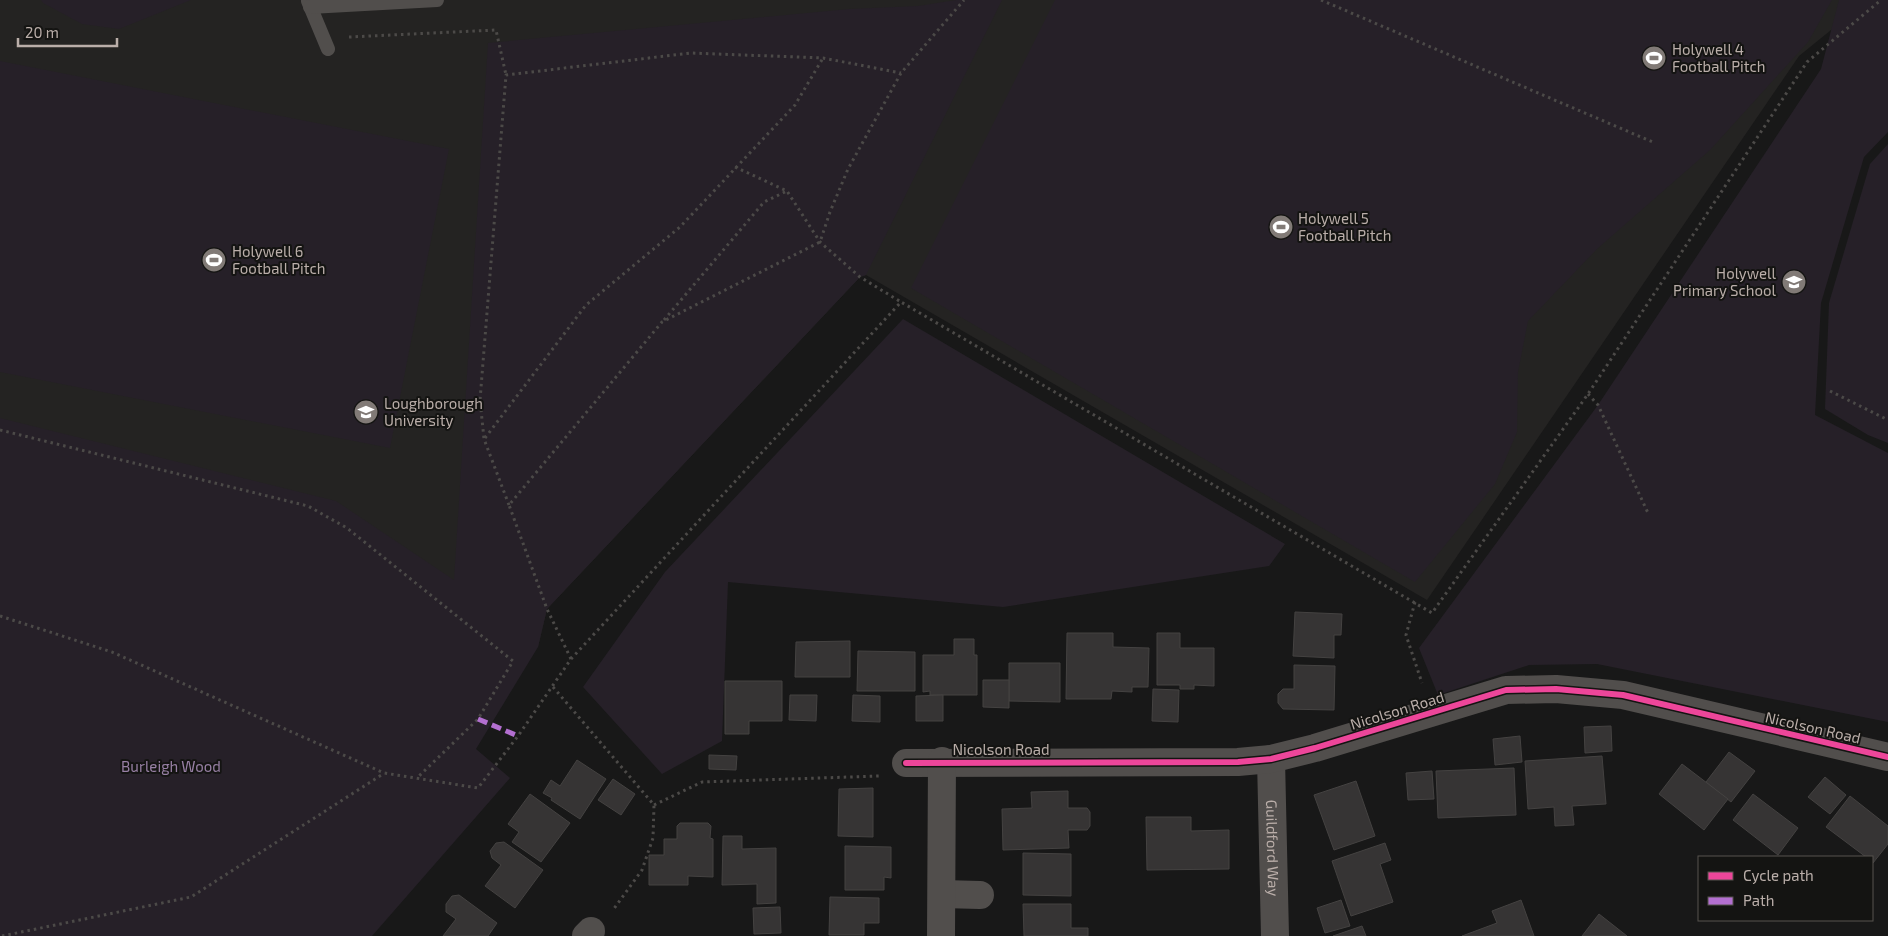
<svg xmlns="http://www.w3.org/2000/svg" width="1888" height="936" viewBox="0 0 1888 936" font-family="'Exo 2',sans-serif">
	<rect width="100%" height="100%" fill="#181818"/>
	<!-- built -->
	<path fill="#242322" d="M 0,0 L 1868,0 L 1799,56 L 1427,600 L 866,275 L 860,277 L 547,609 L 538,647 L 0,547 Z"/>
	<!-- green -->
	<g fill="#262028">
		<path d="M 41,0 L 191,0 L 119,29 L 82,24 L 43,3 Z"/>
		<path d="M 956,0 L 1002,0 L 866,275 L 860,277 L 547,609 L 538,647 L 476,749 L 510,778 L 372,936 L 0,936 L 0,418 L 336,501 L 454,580 L 488,43 L 849,9 L 918,6 Z"/>
		<path d="M 1055,0 L 1832,0 L 1808,42 L 1710,150 L 1597,249 L 1528,321 L 1518,372 L 1517,432 L 1495,484 L 1415,582 L 911,288 Z"/>
		<path d="M 1839,0 L 1888,0 L 1888,132 L 1864,157 L 1821,303 L 1815,415 L 1888,453 L 1888,722 L 1597,664 L 1529,665 L 1438,695 L 1419,648 L 1598,405 L 1821,69 Z"/>
		<path d="M 0,61 L 449,149 L 390,448 L 0,372 Z"/>
		<path d="M 1888,144 L 1888,443 L 1868,435 L 1825,409 L 1829,303 L 1870,164 Z"/>
		<path d="M 903,319 L 1285,544 L 1269,566 L 1003,607 L 728,582 L 722,741 L 662,774 L 583,687 L 665,572 Z"/>
	</g>
	<!-- building -->
	<g fill="#363434" stroke="#444241">
		<path d="M 1295,612 L 1342,614 L 1341,635 L 1334,635 L 1334,658 L 1293,656 Z"/>
		<path d="M 1067,633 L 1113,633 L 1113,647 L 1149,648 L 1148,687 L 1132,687 L 1132,692 L 1112,691 L 1111,699 L 1066,699 Z"/>
		<path d="M 1157,633 L 1180,633 L 1180,648 L 1214,648 L 1214,686 L 1194,685 L 1194,689 L 1180,689 L 1180,685 L 1157,685 Z"/>
		<path d="M 954,639 L 974,639 L 974,655 L 977,655 L 977,695 L 930,695 L 930,691 L 923,692 L 923,655 L 954,655 Z"/>
		<path d="M 850,641 L 850,677 L 795,677 L 796,642 Z"/>
		<path d="M 858,651 L 915,652 L 915,691 L 857,691 Z"/>
		<path d="M 1009,663 L 1060,663 L 1060,702 L 1009,701 Z"/>
		<path d="M 1294,665 L 1335,666 L 1334,710 L 1283,709 L 1278,703 L 1278,694 L 1283,689 L 1294,689 Z"/>
		<path d="M 983,680 L 1009,680 L 1009,708 L 983,707 Z"/>
		<path d="M 725,681 L 782,681 L 782,721 L 749,721 L 749,734 L 725,734 Z"/>
		<path d="M 1153,689 L 1179,690 L 1178,722 L 1152,721 Z"/>
		<path d="M 790,695 L 817,695 L 816,721 L 789,720 Z"/>
		<path d="M 853,695 L 880,696 L 880,722 L 852,721 Z"/>
		<path d="M 943,695 L 943,721 L 916,721 L 916,696 Z"/>
		<path d="M 1611,726 L 1612,751 L 1585,753 L 1584,727 Z"/>
		<path d="M 1520,736 L 1522,762 L 1495,765 L 1493,739 Z"/>
		<path d="M 1729,752 L 1755,771 L 1731,802 L 1706,782 Z"/>
		<path d="M 709,755 L 737,756 L 736,770 L 709,769 Z"/>
		<path d="M 1602,756 L 1606,804 L 1572,806 L 1574,825 L 1555,826 L 1554,807 L 1528,809 L 1525,761 Z"/>
		<path d="M 577,760 L 606,779 L 580,819 L 551,800 L 552,798 L 543,793 L 551,780 L 560,786 Z"/>
		<path d="M 1682,764 L 1728,799 L 1704,830 L 1659,794 Z"/>
		<path d="M 1514,768 L 1516,815 L 1438,818 L 1436,771 Z"/>
		<path d="M 1432,771 L 1434,799 L 1408,800 L 1406,773 Z"/>
		<path d="M 1825,777 L 1846,795 L 1830,814 L 1808,797 Z"/>
		<path d="M 613,779 L 635,794 L 621,815 L 598,800 Z"/>
		<path d="M 1356,781 L 1375,836 L 1334,850 L 1314,795 Z"/>
		<path d="M 873,788 L 873,837 L 838,836 L 839,789 Z"/>
		<path d="M 1068,791 L 1068,808 L 1087,808 L 1090,812 L 1090,826 L 1087,830 L 1068,830 L 1069,848 L 1003,850 L 1002,809 L 1032,808 L 1031,792 Z"/>
		<path d="M 530,794 L 570,823 L 541,862 L 512,842 L 519,832 L 508,824 Z"/>
		<path d="M 1753,794 L 1798,828 L 1778,855 L 1733,820 Z"/>
		<path d="M 1850,796 L 1888,826 L 1888,844 L 1873,863 L 1872,857 L 1866,857 L 1826,827 Z"/>
		<path d="M 1146,817 L 1191,817 L 1191,831 L 1229,830 L 1229,869 L 1147,870 Z"/>
		<path d="M 680,823 L 708,823 L 711,826 L 710,838 L 713,839 L 713,877 L 688,876 L 688,885 L 649,885 L 649,855 L 664,855 L 664,839 L 677,839 L 677,826 Z"/>
		<path d="M 723,836 L 742,836 L 742,849 L 776,848 L 776,903 L 757,904 L 757,884 L 722,885 Z"/>
		<path d="M 504,842 L 543,870 L 515,908 L 485,886 L 501,865 L 492,858 L 490,851 L 496,843 Z"/>
		<path d="M 1385,843 L 1391,860 L 1380,864 L 1393,902 L 1351,916 L 1332,861 Z"/>
		<path d="M 845,846 L 891,847 L 891,878 L 884,877 L 884,890 L 845,890 Z"/>
		<path d="M 1023,853 L 1071,854 L 1071,896 L 1023,895 Z"/>
		<path d="M 459,895 L 497,923 L 488,936 L 443,936 L 456,919 L 446,912 L 446,904 L 452,896 Z"/>
		<path d="M 830,897 L 879,898 L 879,923 L 864,923 L 864,935 L 829,935 Z"/>
		<path d="M 1341,900 L 1350,926 L 1325,933 L 1317,908 Z"/>
		<path d="M 1521,900 L 1534,936 L 1462,936 L 1497,923 L 1492,911 Z"/>
		<path d="M 1023,904 L 1071,904 L 1071,928 L 1088,928 L 1088,936 L 1024,936 Z"/>
		<path d="M 780,907 L 781,933 L 754,934 L 753,908 Z"/>
		<path d="M 1599,914 L 1627,936 L 1582,936 Z"/>
		<path d="M 1362,926 L 1366,936 L 1333,936 Z"/>
	</g>
	<g fill="none" stroke-linecap="round" stroke-linejoin="round">
		<!-- path -->
		<g stroke="#4c4a48" stroke-width="3" stroke-dasharray="2.5 4" stroke-linecap="butt">
			<path d="M 1321,0 L 1655,143"/>
			<path d="M 349,37 L 496,30 L 506,75"/>
			<path d="M 735,167 L 787,191 L 820,242 L 860,277 L 901,302"/>
			<path d="M 664,320 L 764,202 L 787,191"/>
			<path d="M 1830,391 L 1888,420"/>
			<path d="M 1588,394 L 1598,405 L 1648,513"/>
			<path d="M 0,430 L 308,506 L 347,528 L 513,661 L 478,719 L 417,778"/>
			<path d="M 485,438 L 586,305 L 680,227 L 795,105 L 823,58"/>
			<path d="M 509,505 L 484,439 L 480,400 L 506,75 L 691,53 L 823,58 L 901,73"/>
			<path d="M 1415,602 L 1406,635 L 1422,683"/>
			<path d="M 0,616 L 112,652 L 384,773 L 478,788 L 518,736 L 571,659 L 901,302 L 1432,613 L 1588,394 L 1807,62 L 1881,0"/>
			<path d="M 571,659 L 547,609 L 509,505 L 662,322 L 820,242 L 830,212 L 848,169 L 901,73 L 964,0"/>
			<path d="M 553,687 L 654,805 L 653,838 L 642,870 L 613,910"/>
			<path d="M 654,805 L 702,782 L 879,776"/>
			<path d="M 2,936 L 191,897 L 383,774"/>
		</g>
		<!-- service -->
		<g stroke="#514e4c" stroke-width="14">
			<path d="M 308,1 L 328,49"/>
			<path d="M 310,7 L 437,0"/>
		</g>
		<!-- minor -->
		<g stroke="#514e4c" stroke-width="28">
			<path id="s1" d="M 1271,759 L 1275,936"/>
			<path d="M 906,763 L 1238,762 L 1271,759 L 1315,748 L 1506,690 L 1556,689 L 1623,695 L 1888,757"/>
			<path d="M 942,894 L 980,895"/>
			<path d="M 586,936 L 591,931"/>
			<path d="M 941,936 L 942,761"/>
		</g>
		<!-- quiet -->
		<path stroke="#b36fd0" stroke-width="5" stroke-dasharray="10 5" stroke-linecap="butt" d="M 478,719 L 518,736"/>
		<defs>
			<path id="cycleway" d="M 906,763 L 1238,762 L 1271,759 L 1315,748 L 1506,690 L 1556,689 L 1623,695 L 1888,757"/>
		</defs>
		<!-- cycleway casing -->
		<use href="#cycleway" stroke="#141412" stroke-width="9"/>
		<!-- cycleway -->
		<use href="#cycleway" stroke="#ed469a" stroke-width="6"/>
	</g>
	<!-- icons -->
	<defs>
		<symbol id="stadium-disc" viewBox="-11 -11 22 22"><circle r="9.5" fill="#817a76" stroke="#141412"/><path d="M0-5a6.5 5 0 1 0 0 10a6.5 5 0 1 0 0-10ZM-3.5-1.8h7v3.6h-7Z" fill="#fff"/></symbol>
		<symbol id="school-disc" viewBox="-11 -11 22 22"><circle r="9.5" fill="#817a76" stroke="#141412"/><path d="M0-5L7-2L0 1L-7-2ZM-4 1L0 2.5L4 1V4Q0 6-4 4Z" fill="#fff"/></symbol>
		<symbol id="university-disc" viewBox="-11 -11 22 22"><circle r="9.5" fill="#817a76" stroke="#141412"/><path d="M0-5L7-2L0 1L-7-2ZM-4 1L0 2.5L4 1V4Q0 6-4 4Z" fill="#fff"/></symbol>
	</defs>
	<g fill-rule="evenodd">
		<use href="#stadium-disc" x="1640" y="44" width="28" height="28"/>
		<use href="#stadium-disc" x="1267" y="213" width="28" height="28"/>
		<use href="#stadium-disc" x="200" y="246" width="28" height="28"/>
		<use href="#school-disc" x="1780" y="268" width="28" height="28"/>
		<use href="#university-disc" x="352" y="398" width="28" height="28"/>
	</g>
	<g text-anchor="middle" dominant-baseline="central" stroke-width="4" stroke-linejoin="round" paint-order="stroke">
		<!-- poi labels -->
		<g font-size="15" fill="#baaea9" stroke="#141412" text-anchor="start">
			<text x="1672" y="49">Holywell 4<tspan x="1672" dy="17">Football Pitch</tspan></text>
			<text x="1298" y="218">Holywell 5<tspan x="1298" dy="17">Football Pitch</tspan></text>
			<text x="232" y="251">Holywell 6<tspan x="232" dy="17">Football Pitch</tspan></text>
			<text x="1776" y="273" text-anchor="end">Holywell<tspan x="1776" dy="17">Primary School</tspan></text>
			<text x="384" y="403">Loughborough<tspan x="384" dy="17">University</tspan></text>
		</g>
		<!-- street labels -->
		<g font-size="15" fill="#baaea9" stroke="#141412">
			<text transform="translate(1397 710) rotate(-17)">Nicolson Road</text>
			<text transform="translate(1813 727) rotate(13)">Nicolson Road</text>
			<text x="1001" y="749">Nicolson Road</text>
			<text stroke="none"><textPath href="#s1" startOffset="89">Guildford Way</textPath></text>
		</g>
		<!-- park labels -->
		<g font-size="15" fill="#9880a5" stroke="#141412">
			<text x="171" y="766">Burleigh Wood</text>
		</g>
	</g>
	<!-- legend -->
	<rect x="1698" y="856" width="175" height="65" fill="#141412" stroke="#56524e"/>
	<rect x="1708" y="872" width="25" height="8" fill="#ed469a" stroke="#56524e"/>
	<text x="1743" y="881" font-size="15" fill="#baaea9">Cycle path</text>
	<rect x="1708" y="897" width="25" height="8" fill="#b36fd0" stroke="#56524e"/>
	<text x="1743" y="906" font-size="15" fill="#baaea9">Path</text>
	<!-- scale -->
	<path d="M18 38v8h99v-8" fill="none" stroke="#baaea9" stroke-width="2.5"/>
	<text x="25" y="38" font-size="15" fill="#baaea9" stroke="#141412" stroke-width="4" paint-order="stroke">20 m</text>
</svg>
